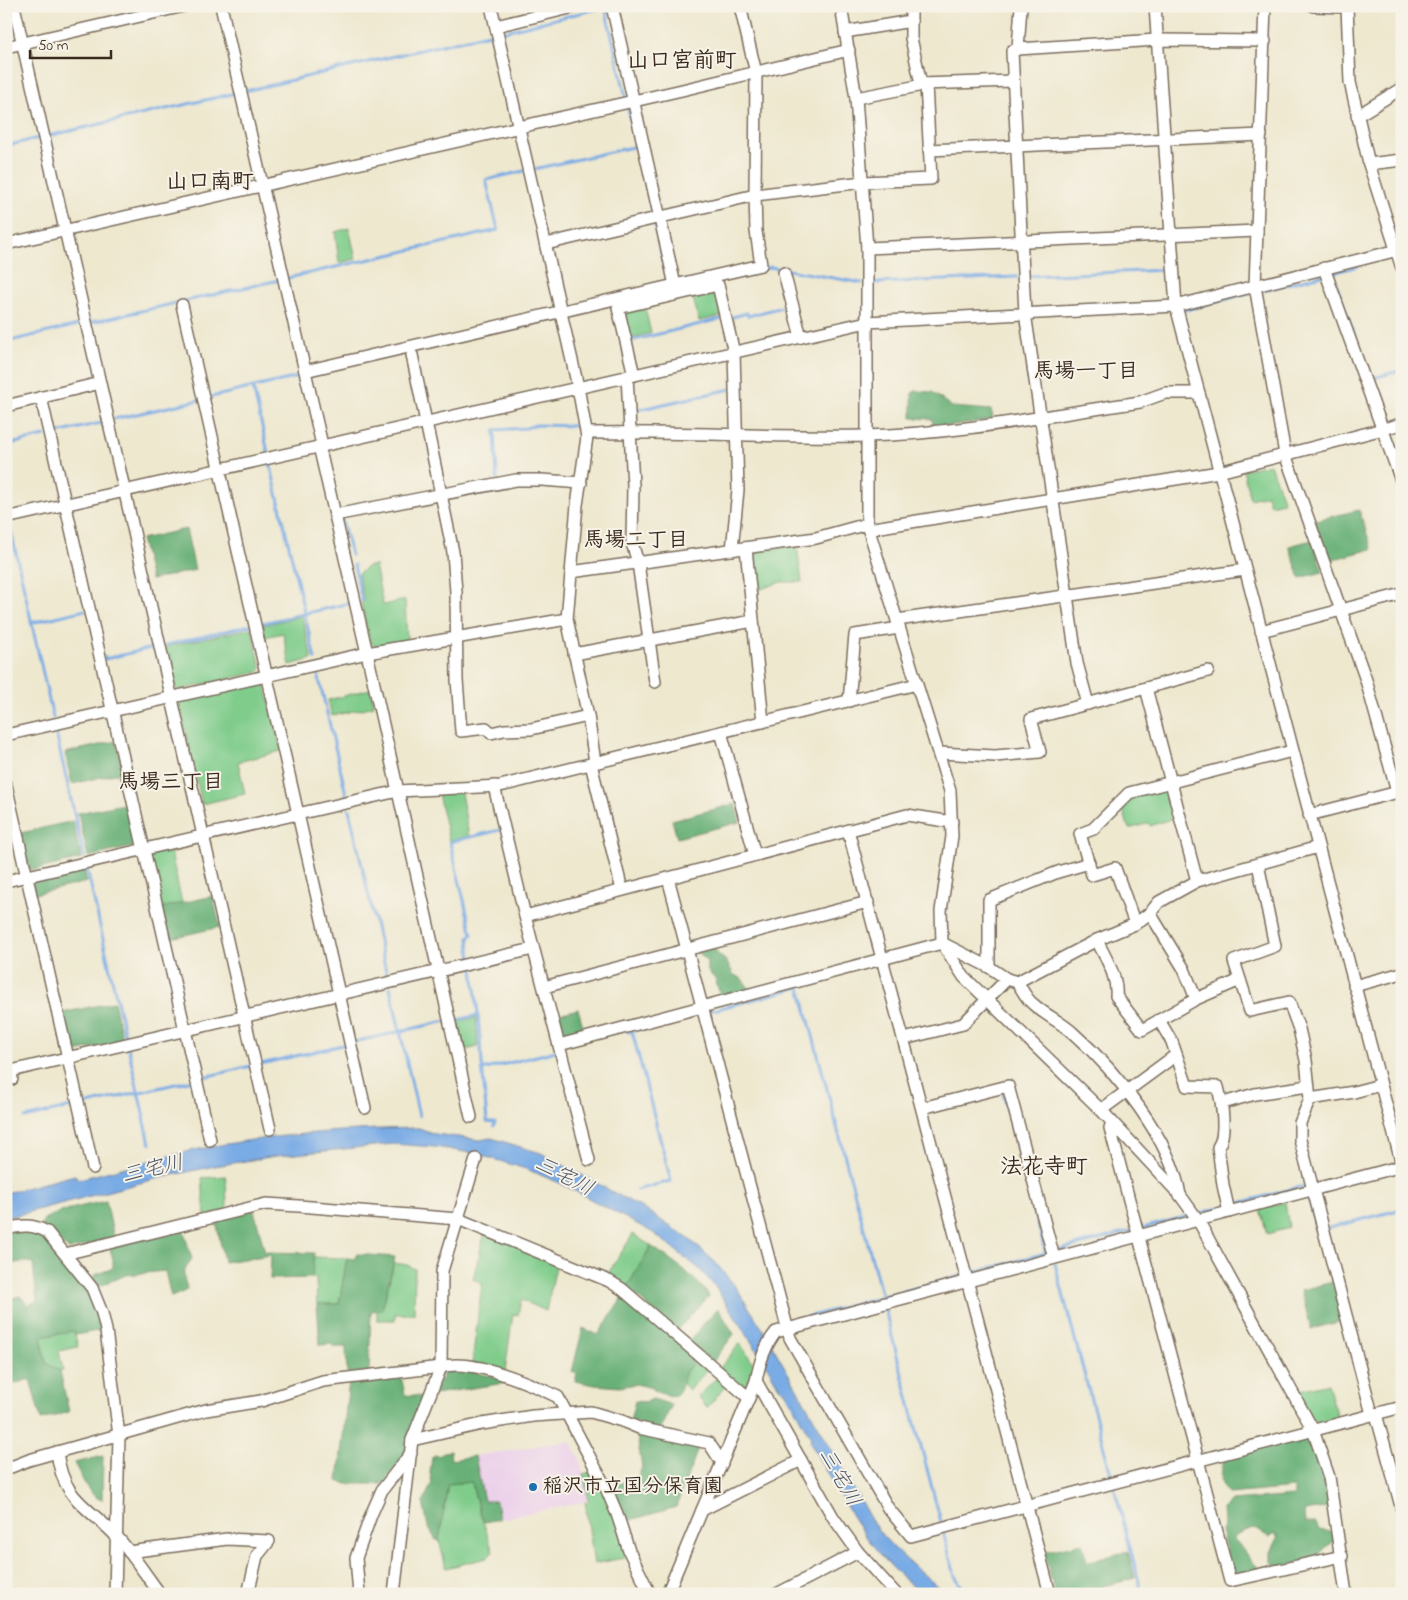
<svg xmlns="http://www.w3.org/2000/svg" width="1408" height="1600" viewBox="0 0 1408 1600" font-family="'Indie Flower','Klee One',sans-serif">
	<rect width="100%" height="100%" fill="#f7f3e8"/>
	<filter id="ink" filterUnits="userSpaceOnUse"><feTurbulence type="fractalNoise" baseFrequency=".02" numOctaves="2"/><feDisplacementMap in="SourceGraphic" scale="10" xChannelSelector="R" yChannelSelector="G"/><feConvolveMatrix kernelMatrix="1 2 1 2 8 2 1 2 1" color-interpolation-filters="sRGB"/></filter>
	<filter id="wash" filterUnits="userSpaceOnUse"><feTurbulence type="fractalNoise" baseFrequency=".0096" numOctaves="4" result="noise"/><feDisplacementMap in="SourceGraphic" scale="20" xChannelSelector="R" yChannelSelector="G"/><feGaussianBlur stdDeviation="1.12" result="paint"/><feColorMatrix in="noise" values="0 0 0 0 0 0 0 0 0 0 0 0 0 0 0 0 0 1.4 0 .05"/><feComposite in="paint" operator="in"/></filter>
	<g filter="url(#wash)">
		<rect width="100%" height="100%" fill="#eee8cf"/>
		<!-- built -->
		<path fill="#ecd1ea" d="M 570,1441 L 580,1459 L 589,1501 L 499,1519 L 496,1501 L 484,1502 L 475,1456 Z"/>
		<!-- green -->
		<g fill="#7fcc8b" stroke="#5d7b54">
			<path d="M 349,228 L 356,259 L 339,263 L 335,232 Z"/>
			<path d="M 712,289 L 716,293 L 722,316 L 699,321 L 692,294 Z"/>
			<path d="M 644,304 L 651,333 L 628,339 L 624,309 Z"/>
			<path d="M 1270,464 L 1284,502 L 1270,505 L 1267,495 L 1250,499 L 1243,470 Z"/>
			<path d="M 797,545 L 802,582 L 781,582 L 758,590 L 754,588 L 751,555 L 754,551 Z"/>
			<path d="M 375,565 L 383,605 L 405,600 L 407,640 L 376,646 L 370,643 L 361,603 L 364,601 L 358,574 L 367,567 Z"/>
			<path d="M 302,616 L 312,659 L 290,665 L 283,633 L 261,638 L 259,626 Z"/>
			<path d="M 252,628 L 261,668 L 259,672 L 179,690 L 175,688 L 165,647 Z"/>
			<path d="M 261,681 L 265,683 L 281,751 L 238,762 L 245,794 L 202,804 L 179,703 L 181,699 Z"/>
			<path d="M 370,689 L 374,706 L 332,716 L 328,700 Z"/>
			<path d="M 1164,788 L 1167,791 L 1174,818 L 1150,826 L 1149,823 L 1129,829 L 1121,804 L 1127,798 Z"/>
			<path d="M 461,793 L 469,836 L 449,841 L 438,794 Z"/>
			<path d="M 170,848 L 182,903 L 160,908 L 148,857 L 151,852 Z"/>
			<path d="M 476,1017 L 478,1047 L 460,1051 L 453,1023 Z"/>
			<path d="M 226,1176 L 227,1210 L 205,1216 L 202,1178 Z"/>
			<path d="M 1285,1202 L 1289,1228 L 1267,1234 L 1260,1209 Z"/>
			<path d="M 485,1232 L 557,1262 L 546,1311 L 521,1300 L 518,1315 L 513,1314 L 505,1371 L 472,1364 L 482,1283 L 473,1279 Z"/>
			<path d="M 633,1234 L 651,1246 L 627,1287 L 607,1275 Z"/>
			<path d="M 313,1257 L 347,1258 L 339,1304 L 317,1304 L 316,1278 L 312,1278 Z"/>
			<path d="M 394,1263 L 407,1265 L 415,1269 L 414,1314 L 395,1314 L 395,1320 L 377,1320 L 377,1311 L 382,1310 Z"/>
			<path d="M 74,1331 L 78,1347 L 59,1351 L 63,1370 L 60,1371 L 46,1363 L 41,1337 Z"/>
			<path d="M 740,1343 L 756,1368 L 747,1388 L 741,1387 L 719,1369 Z"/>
			<path d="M 698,1357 L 710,1367 L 689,1390 L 682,1383 L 684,1374 Z"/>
			<path d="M 719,1375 L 728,1383 L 707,1408 L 698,1397 Z"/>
			<path d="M 1328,1383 L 1337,1418 L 1319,1423 L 1312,1420 L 1296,1391 Z"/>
			<path d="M 594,1471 L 615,1517 L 628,1557 L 594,1564 L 585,1502 L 589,1501 L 583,1474 Z"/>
			<path d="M 472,1482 L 475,1497 L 493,1552 L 487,1558 L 446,1568 L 439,1540 L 448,1484 Z"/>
		</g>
		<!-- forest -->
		<g fill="#67b077" stroke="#516d4a">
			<path d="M 916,391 L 932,392 L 952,407 L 991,410 L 993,417 L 990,420 L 934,428 L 932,419 L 912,418 L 912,393 Z"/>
			<path d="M 1359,510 L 1372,549 L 1327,561 L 1312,521 Z"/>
			<path d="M 186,529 L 195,570 L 151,580 L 141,539 Z"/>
			<path d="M 1312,540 L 1323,572 L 1300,578 L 1289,546 Z"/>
			<path d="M 116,741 L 123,772 L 72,784 L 65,753 Z"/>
			<path d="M 129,803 L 138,843 L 136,846 L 88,857 L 78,813 Z"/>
			<path d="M 735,804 L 740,822 L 677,838 L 672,820 Z"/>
			<path d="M 73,821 L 81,859 L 33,870 L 29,868 L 21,833 Z"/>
			<path d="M 84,868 L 87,882 L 35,894 L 32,884 L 35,879 Z"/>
			<path d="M 213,896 L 220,927 L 167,939 L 160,908 Z"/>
			<path d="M 713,947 L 717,953 L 726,961 L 734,975 L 741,978 L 750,989 L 721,997 L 715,979 L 707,970 L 707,962 L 698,952 Z"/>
			<path d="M 114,1002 L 123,1041 L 75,1052 L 70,1050 L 62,1013 Z"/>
			<path d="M 578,1009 L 585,1033 L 568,1038 L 560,1034 L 555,1015 Z"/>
			<path d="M 106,1201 L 114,1238 L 69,1250 L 41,1225 C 45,1211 91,1205 106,1201 Z"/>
			<path d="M 254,1210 L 265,1252 L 314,1253 L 312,1278 L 270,1279 L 271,1255 L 224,1262 L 216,1220 Z"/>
			<path d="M 36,1228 L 89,1289 L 103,1330 L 75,1335 L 74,1331 L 41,1337 L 46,1363 L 60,1371 L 69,1412 L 41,1420 L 30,1379 L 10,1385 L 6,1371 L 6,1300 L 20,1296 L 28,1305 L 37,1301 L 33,1264 C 25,1259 15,1263 7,1266 L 6,1232 Z"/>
			<path d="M 183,1229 L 192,1259 C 182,1272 182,1274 188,1290 L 171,1297 L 165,1271 L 126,1275 L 97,1287 L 92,1280 L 95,1275 L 113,1268 L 113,1259 L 109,1246 Z"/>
			<path d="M 651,1246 C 673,1261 694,1275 709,1296 L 676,1331 L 627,1287 Z"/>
			<path d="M 357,1254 L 395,1257 L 382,1310 L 371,1311 L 369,1372 L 347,1373 L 346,1347 L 334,1347 L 331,1344 L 320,1345 L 317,1304 L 339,1304 L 347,1258 L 356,1259 Z"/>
			<path d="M 1333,1282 L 1343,1321 L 1311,1329 L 1301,1290 Z"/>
			<path d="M 625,1294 L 698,1357 L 684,1374 L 681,1389 L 674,1397 L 656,1392 L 652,1388 L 636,1384 L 620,1387 L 595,1385 L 575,1381 L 577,1374 L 572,1372 L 583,1328 L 598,1335 Z"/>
			<path d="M 718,1308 L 734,1334 L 712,1363 L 688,1341 Z"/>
			<path d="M 452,1368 L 506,1379 L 505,1383 L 434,1394 L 445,1370 Z"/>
			<path d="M 401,1376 L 405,1395 L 426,1397 L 409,1449 L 383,1484 L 346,1484 L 338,1481 L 349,1381 Z"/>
			<path d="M 653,1399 L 672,1405 L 660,1429 L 630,1421 L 635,1401 L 646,1402 Z"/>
			<path d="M 636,1430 L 700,1443 L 676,1507 L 624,1522 L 610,1487 L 638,1477 L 642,1467 Z"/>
			<path d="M 1304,1436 L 1311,1439 L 1321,1463 L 1330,1507 L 1305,1511 L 1304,1514 L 1305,1523 L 1316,1523 L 1319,1530 L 1331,1532 L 1334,1535 L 1334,1541 L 1313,1560 L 1276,1567 L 1271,1562 L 1271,1552 L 1278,1538 L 1275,1533 L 1269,1537 L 1254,1528 L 1239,1533 L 1233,1538 C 1243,1547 1247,1559 1258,1567 L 1257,1571 L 1237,1576 L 1233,1574 L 1221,1531 L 1224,1525 L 1223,1509 L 1231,1501 L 1294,1496 L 1294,1488 L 1229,1494 C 1217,1484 1222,1472 1224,1458 Z"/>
			<path d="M 450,1451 L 451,1460 L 475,1456 L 484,1501 L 496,1501 L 499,1519 L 484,1522 L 475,1497 L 472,1482 L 448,1484 L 439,1540 L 436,1540 L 428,1527 L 423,1502 L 432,1483 L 430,1473 L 432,1457 L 435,1455 L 439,1456 L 444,1452 Z"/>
			<path d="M 103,1456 L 102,1500 C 88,1496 81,1475 74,1463 Z"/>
			<path d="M 1082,1543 L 1087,1562 L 1128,1551 L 1135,1578 L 1074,1594 L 1055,1594 L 1044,1552 Z"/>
		</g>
		<!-- water -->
		<path fill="#79abe5" stroke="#5a6a82" d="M 419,1128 L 435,1134 L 480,1140 L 491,1138 L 541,1153 L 644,1209 L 689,1239 L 714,1261 L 735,1286 L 764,1331 L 846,1474 L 845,1476 C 857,1491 864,1510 875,1526 C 894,1552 922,1572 946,1594 L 922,1594 C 911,1584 900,1576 890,1565 C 856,1530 834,1485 810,1442 L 811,1438 L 785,1391 L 779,1387 L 766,1364 L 714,1285 L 697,1267 L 652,1232 L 560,1183 L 526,1169 L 477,1154 L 435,1147 L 393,1144 L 276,1156 L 215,1166 L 159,1178 L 6,1218 L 6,1193 L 75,1175 L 79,1179 C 117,1170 156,1158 194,1150 C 268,1135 344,1129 419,1128 Z"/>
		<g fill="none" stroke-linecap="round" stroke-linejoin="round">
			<!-- stream -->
			<g stroke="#79abe5" stroke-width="3">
				<path d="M 501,32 L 605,7 L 626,97"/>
				<path d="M 245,91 L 493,33"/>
				<path d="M 627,105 L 653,215"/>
				<path d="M 48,136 L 236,93"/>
				<path d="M 6,146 L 39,138"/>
				<path d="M 534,169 L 637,146"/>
				<path d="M 654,222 L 668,283"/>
				<path d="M 1358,266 L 1332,273 L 1386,423"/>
				<path d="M 762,269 L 771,267 L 781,269"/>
				<path d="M 788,270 L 862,283"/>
				<path d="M 1027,276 L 1166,270 L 1168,301"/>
				<path d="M 288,278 L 498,230 L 486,180 L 524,171"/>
				<path d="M 872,283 L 1017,277"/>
				<path d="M 1260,291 L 1322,275"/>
				<path d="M 1185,310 L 1250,293"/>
				<path d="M 729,318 L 747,313 L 748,316 L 789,305"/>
				<path d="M 92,322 L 279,280"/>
				<path d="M 6,342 L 82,324"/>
				<path d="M 631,342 L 630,341 L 721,319"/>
				<path d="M 1370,379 L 1402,370"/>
				<path d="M 253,388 L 268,452"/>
				<path d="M 207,398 L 302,376"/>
				<path d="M 633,411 L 731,389"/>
				<path d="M 114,419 L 200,400"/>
				<path d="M 1390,433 L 1402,465"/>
				<path d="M 53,434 L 105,422"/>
				<path d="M 6,445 L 45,436"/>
				<path d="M 270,463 L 315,659"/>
				<path d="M 497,479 L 495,430 L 526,428 L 536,425 L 581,426"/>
				<path d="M 342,519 L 351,555"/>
				<path d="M 9,522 L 53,718"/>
				<path d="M 354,565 L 362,601"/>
				<path d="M 31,623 L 85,610"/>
				<path d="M 258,624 L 351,603"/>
				<path d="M 166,645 L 251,625"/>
				<path d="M 105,657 L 105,659 L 156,647"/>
				<path d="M 317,670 L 347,798"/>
				<path d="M 55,729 L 84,857"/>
				<path d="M 349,809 L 388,980"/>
				<path d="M 87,869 L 126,1040"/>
				<path d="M 471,962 L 469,938 L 472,934 L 450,842 L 500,830"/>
				<path d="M 473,968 L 478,1014"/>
				<path d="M 390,987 L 419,1116"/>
				<path d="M 710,1011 L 800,987 L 882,1297"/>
				<path d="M 453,1021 L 478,1015 L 487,1122 L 495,1123 L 494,1126"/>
				<path d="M 636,1030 L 699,1014"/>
				<path d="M 628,1032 L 632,1031 L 671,1181 L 636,1190"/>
				<path d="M 354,1042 L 446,1021"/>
				<path d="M 128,1047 L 150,1144"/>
				<path d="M 261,1064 L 347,1044"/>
				<path d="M 482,1070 L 556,1051"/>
				<path d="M 200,1078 L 251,1066"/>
				<path d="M 1003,1094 L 1046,1254"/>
				<path d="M 83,1105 L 193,1080"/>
				<path d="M 25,1118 L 76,1106"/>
				<path d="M 1308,1197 L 1317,1231"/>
				<path d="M 1233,1205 L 1303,1186"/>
				<path d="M 1202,1213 L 1223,1207"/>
				<path d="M 1143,1228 L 1188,1216"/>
				<path d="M 1329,1228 L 1402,1209"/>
				<path d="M 1057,1251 L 1131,1231"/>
				<path d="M 1055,1264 L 1112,1478"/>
				<path d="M 972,1273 L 1046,1253"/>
				<path d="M 885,1310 L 941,1522"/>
				<path d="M 796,1320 L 961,1276"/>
				<path d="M 1114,1486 L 1142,1594"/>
				<path d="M 943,1532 L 955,1576 L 962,1587 L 961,1588"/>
			</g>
		</g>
	</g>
	<g filter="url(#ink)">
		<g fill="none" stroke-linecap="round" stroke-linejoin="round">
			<defs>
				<g id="street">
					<path d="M 14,6 L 270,1129"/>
					<path d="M 221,6 L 322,445"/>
					<path d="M 491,6 L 578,387 L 587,437 L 577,505 L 567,619 L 588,716 L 595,762"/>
					<path d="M 612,6 L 675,285"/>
					<path d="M 841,6 L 856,98 L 867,248 L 867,524 L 950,791 L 952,836 L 941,911 L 942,943 L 964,977 L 1101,1110 L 1180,1195 L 1198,1220 L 1313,1430 L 1329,1477 L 1346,1594"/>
					<path d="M 911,6 L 911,38 L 921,84"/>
					<path d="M 1155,6 L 1176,306 L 1402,1165"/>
					<path d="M 1265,6 L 1255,286 L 1285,454 L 1366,680 L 1397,792"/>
					<path d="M 1313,6 L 1347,7"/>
					<path d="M 1347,6 L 1350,82 L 1369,164 L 1402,268"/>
					<path d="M 496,26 L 578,6"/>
					<path d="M 845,32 L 911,21"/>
					<path d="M 6,47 L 184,6"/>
					<path d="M 1018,49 L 1021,6"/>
					<path d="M 856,98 L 918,86 L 921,84 L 1013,81"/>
					<path d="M 1357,116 L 1402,88"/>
					<path d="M 929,150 L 1261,135"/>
					<path d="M 1369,164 L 1402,160"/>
					<path d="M 6,244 L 682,90 L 849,50"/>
					<path d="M 546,244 L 755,195 L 863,182 L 931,179 L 926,84"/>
					<path d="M 867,248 L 1257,231"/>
					<path d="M 1324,268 L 1402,483"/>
					<path d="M 784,273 L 801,337"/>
					<path d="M 182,305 L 365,1108"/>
					<path d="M 412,355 L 453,552 L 456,592 L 457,680 L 461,731 L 486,728 L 491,733 L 504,730 L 531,729 L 588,716"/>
					<path d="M 305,371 L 761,265 L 756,231 L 755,195 L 756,73 L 740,6"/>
					<path d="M 634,375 L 618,308 L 718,285 L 734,353 L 738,490 L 732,550"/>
					<path d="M 627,376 L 633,485 L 632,543 L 638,563 L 655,682"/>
					<path d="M 41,397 L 210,1140"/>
					<path d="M 6,406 L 100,383"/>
					<path d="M 587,433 C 680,431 773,438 866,436 C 958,434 1050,415 1140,402 L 1165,393 L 1199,393"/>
					<path d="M 319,446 L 367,653 L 471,1117"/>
					<path d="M 335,515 L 516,480 L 542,480 L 581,483"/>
					<path d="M 6,518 L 867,322 L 1176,306 L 1402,249"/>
					<path d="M 868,529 L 1219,472 L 1402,424"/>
					<path d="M 746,548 L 763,722"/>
					<path d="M 571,572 L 816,538 L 867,524"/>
					<path d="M 897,620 L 1245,570"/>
					<path d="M 1261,631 L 1402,594"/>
					<path d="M 574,654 L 753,621"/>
					<path d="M 1146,688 L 1208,671"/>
					<path d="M 849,701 L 855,635 L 899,628"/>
					<path d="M 1088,704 L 1077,663 L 1025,313 L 1012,51 L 1018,49 L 1157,40 L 1265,41"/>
					<path d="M 721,732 L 755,855"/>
					<path d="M 6,735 L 367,653 L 567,619"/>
					<path d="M 939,753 L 995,756 L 1040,752 L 1031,719 L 1146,688 L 1197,881"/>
					<path d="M 591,764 L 622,890"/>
					<path d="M 6,785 L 93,1168"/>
					<path d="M 494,786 L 525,916 L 589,1160"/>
					<path d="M 1309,815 L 1402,791"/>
					<path d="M 848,830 L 1050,1594"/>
					<path d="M 1258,864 L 1275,946 L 1234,961 L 1250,1011 L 1289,1002 L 1299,1029 L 1306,1060 L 1310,1099 L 1300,1123 L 1300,1140 L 1372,1414"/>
					<path d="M 668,878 L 790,1338 L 888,1508 L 911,1536 L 1402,1407"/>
					<path d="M 6,881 L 398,791 L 500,786 L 917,684"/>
					<path d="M 1150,913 L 1184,969 L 1196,999"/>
					<path d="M 525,916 L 907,815 L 952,822"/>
					<path d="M 1135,924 L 1115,868 L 1092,875 L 1080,834 L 1093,829 L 1129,793 L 1292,751"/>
					<path d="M 1097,940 C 1105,958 1118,976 1116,996 L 1142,1030 L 1196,999 L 1240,980"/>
					<path d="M 989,967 L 989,900 L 1058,872 L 1089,863"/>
					<path d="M 1017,982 C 1022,989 1026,999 1033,1004 C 1045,1015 1061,1022 1073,1033 C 1115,1070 1171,1139 1180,1195"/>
					<path d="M 1354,986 L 1402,973"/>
					<path d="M 544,987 L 868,902"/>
					<path d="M 1159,1020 L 1172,1042 L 1187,1086 L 1218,1087 C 1222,1102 1227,1135 1218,1147 L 1223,1185 L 1229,1212"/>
					<path d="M 904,1039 L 963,1024 L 1007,979"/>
					<path d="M 559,1045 L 942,943 L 989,967 L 1007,979 L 1017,982 L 1097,940 L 1135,924 L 1150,913 L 1159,902 L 1197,881 L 1318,847"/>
					<path d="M 6,1080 L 12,1079 L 11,1071 L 533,949"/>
					<path d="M 1310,1099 L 1354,1092 L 1380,1085"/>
					<path d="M 1223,1103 L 1255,1094 L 1308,1086"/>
					<path d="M 922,1108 L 1008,1086 L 1054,1258"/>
					<path d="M 1101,1110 L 1176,1055"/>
					<path d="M 1112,1122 L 1110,1128 L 1230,1581 L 1342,1556"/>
					<path d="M 6,1229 C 22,1225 33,1224 47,1232 L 92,1288 L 102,1313 L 106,1330 L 119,1436 L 115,1594"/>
					<path d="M 65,1254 L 266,1204 L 299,1206 L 458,1219 L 609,1281 L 622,1289 L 749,1398"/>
					<path d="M 756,1381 L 833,1517 L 858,1552 L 896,1594"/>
					<path d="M 1376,1414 L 1402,1510"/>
					<path d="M 412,1440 L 482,1424 L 533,1416 L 591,1412 L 622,1421 L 639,1428 L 709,1443 L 722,1463"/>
					<path d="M 57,1452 C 63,1502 89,1506 118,1538 C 133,1555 146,1575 160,1594"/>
					<path d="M 6,1469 L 29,1460 L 206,1410 L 261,1401 L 323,1381 L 441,1367 C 472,1358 529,1383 558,1397 L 606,1488 L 617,1514 L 629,1551 L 650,1594"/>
					<path d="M 702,1510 L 801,1460"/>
					<path d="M 129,1552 L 227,1539 L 269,1541 L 257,1556 L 248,1594"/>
					<path d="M 359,1594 L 356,1558 L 371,1515 L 382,1490 L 411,1453"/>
					<path d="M 394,1594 L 412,1440 L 441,1367 L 442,1271 L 476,1159"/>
					<path d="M 667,1594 L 756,1381 C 759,1365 765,1345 776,1332 L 1402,1166"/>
					<path d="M 777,1594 L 858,1552"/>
				</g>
			</defs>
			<!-- street casing -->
			<use href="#street" stroke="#7a6c5c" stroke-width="14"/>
			<!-- street -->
			<use href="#street" stroke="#fff" stroke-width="11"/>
		</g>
	</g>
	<!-- markers -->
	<circle fill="#1f6fb2" stroke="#f7f3e8" stroke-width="2" cx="533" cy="1487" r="5"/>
	<g text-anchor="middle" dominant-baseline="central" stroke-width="4" stroke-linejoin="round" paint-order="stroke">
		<!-- poi labels -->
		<g font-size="20" font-weight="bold" fill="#3b2a1e" stroke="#f7f3e8" text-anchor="start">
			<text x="543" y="1487">稲沢市立国分保育園</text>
		</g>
		<!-- neighbourhood labels -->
		<g font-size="21" font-weight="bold" fill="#3b2a1e" stroke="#f7f3e8">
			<text x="1086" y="372">馬場一丁目</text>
			<text x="636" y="541">馬場二丁目</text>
			<text x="171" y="783">馬場三丁目</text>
		</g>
		<!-- water labels -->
		<g font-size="21" font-style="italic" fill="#515764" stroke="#f7f3e8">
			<text transform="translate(153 1170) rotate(-13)">三宅川</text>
			<text transform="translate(564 1177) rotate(27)">三宅川</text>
			<text transform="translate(839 1478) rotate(61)">三宅川</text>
		</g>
		<!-- quarter labels -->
		<g font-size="22" font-weight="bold" fill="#3b2a1e" stroke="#f7f3e8">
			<text x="682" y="62">山口宮前町</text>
			<text x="210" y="183">山口南町</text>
			<text x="1044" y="1168">法花寺町</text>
		</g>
	</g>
	<!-- margin -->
	<rect width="1408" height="1600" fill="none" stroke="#f7f3e8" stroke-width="25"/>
	<!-- scale -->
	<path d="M30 50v8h81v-8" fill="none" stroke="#3b2a1e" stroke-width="2.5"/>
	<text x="38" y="50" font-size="15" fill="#3b2a1e" stroke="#f7f3e8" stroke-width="4" paint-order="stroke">50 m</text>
</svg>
